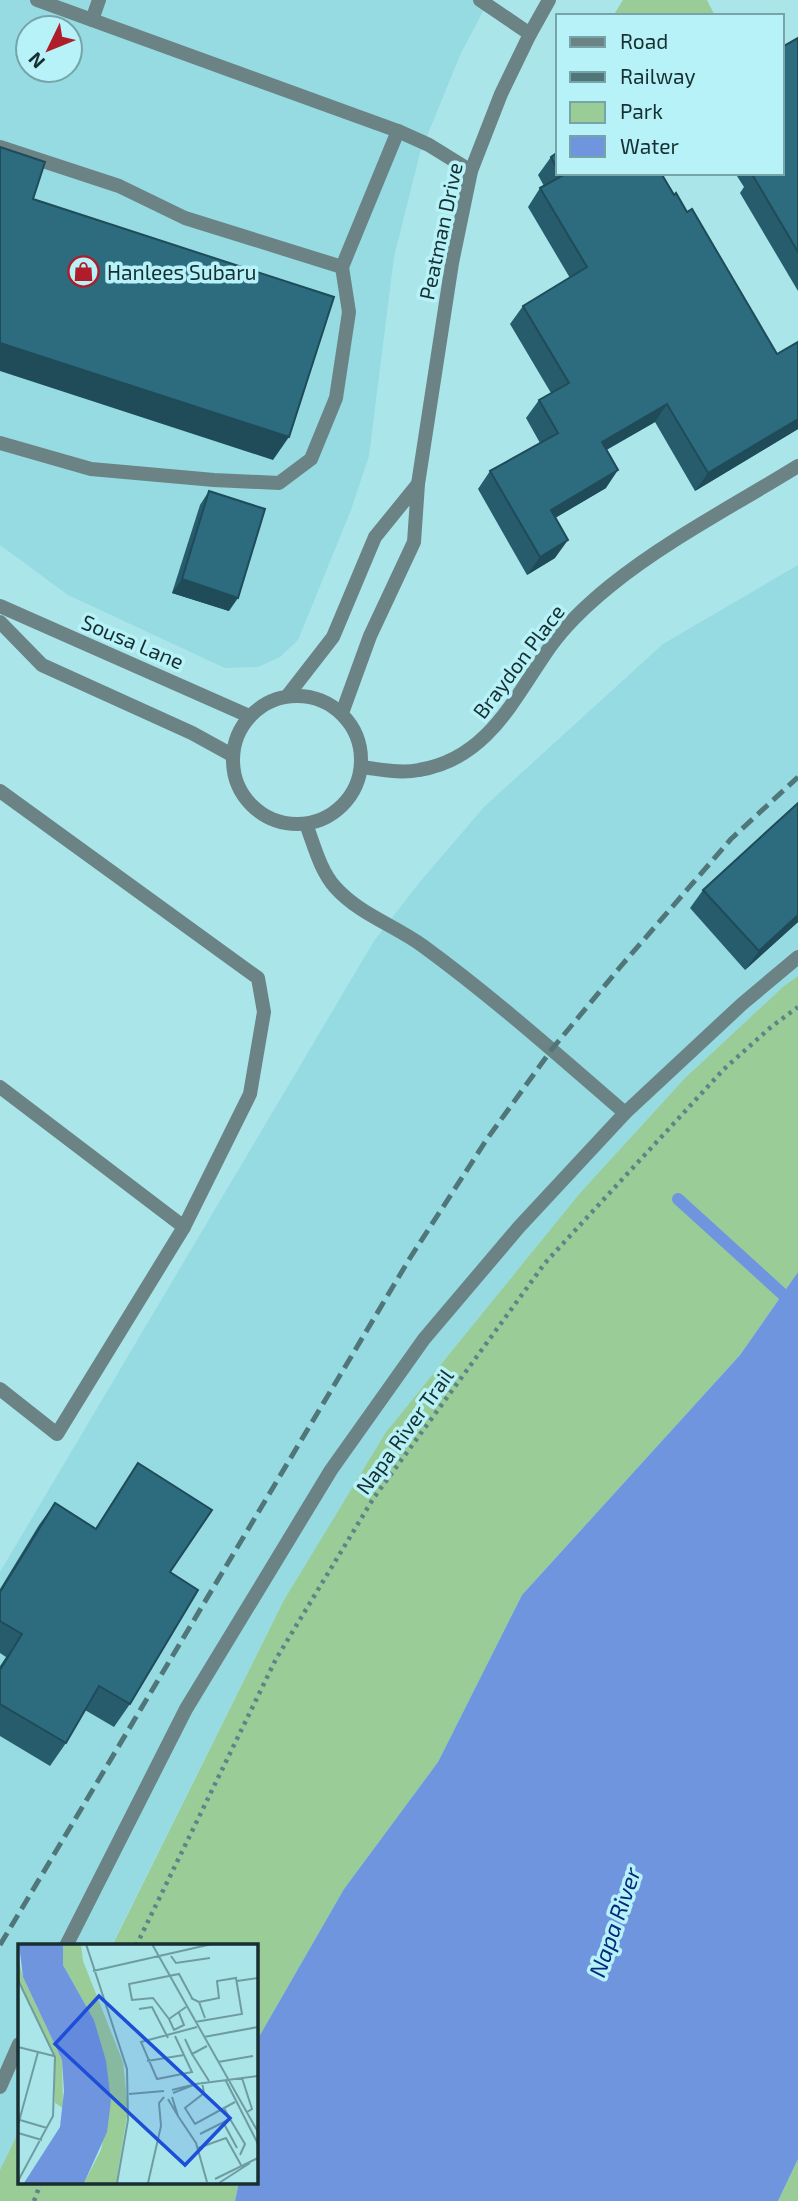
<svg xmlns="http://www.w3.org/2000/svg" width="798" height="2201" viewBox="0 0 798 2201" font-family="'Exo 2',sans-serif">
	<rect width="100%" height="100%" fill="#aae5ea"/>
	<!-- built -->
	<g fill="#95dbe1" fill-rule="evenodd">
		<path d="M 0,0 L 489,0 L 461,53 L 420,153 L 394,257 L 369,456 L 351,510 L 298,640 L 280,657 L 258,667 L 225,668 L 68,595 L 0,545 ZM 28,28 L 70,28 L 70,70 L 28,70 Z"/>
		<path d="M 798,565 L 798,976 L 784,986 L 685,1078 L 580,1193 L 386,1432 L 284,1600 L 112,1945 L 19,1946 L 19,2131 L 0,2170 L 0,1572 L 374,941 L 419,883 L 484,807 L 663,644 Z"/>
	</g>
	<!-- green -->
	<g fill="#9acc97">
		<path d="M 623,0 L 707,0 L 715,16 L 613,16 Z"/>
		<path d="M 798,976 L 798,1272 L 740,1355 L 522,1595 L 438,1762 L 344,1889 L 256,2042 L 256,1946 L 112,1946 L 284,1600 L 386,1432 L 580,1193 L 685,1078 L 784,986 Z"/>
		<path d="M 19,2131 L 19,2182 L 239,2182 L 235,2201 L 0,2201 L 0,2170 Z"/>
		<path d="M 798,2159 L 798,2201 L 778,2201 Z"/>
	</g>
	<!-- water -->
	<path fill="#7095df" d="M 798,1272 L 798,2159 L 778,2201 L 235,2201 L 239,2182 L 256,2182 L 256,2042 L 344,1889 L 438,1762 L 522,1595 L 740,1355 Z"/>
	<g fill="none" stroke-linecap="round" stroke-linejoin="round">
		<!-- stream -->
		<path stroke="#7095df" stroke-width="12" d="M 678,1199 L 798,1308"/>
		<!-- path -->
		<g stroke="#5d8589" stroke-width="4.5" stroke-dasharray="3.5 5" stroke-linecap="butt">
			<path d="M 136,1946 L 276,1659 L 373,1499 L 545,1263 L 724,1069 L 771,1027 L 798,1007"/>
			<path d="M 34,2201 L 41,2182"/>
		</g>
		<!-- lane -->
		<g stroke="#6c8385" stroke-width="14">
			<path d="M 37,0 L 398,131"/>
			<path d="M 480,0 L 530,34"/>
			<path d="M 92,20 L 99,0"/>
			<path d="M 0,147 L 119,186 L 185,218 L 342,267 L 349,312 L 336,398 L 311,459 L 279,483 L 214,480 L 91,469 L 0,443"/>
			<path d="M 342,267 L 398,131 L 429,145 L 471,171"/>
			<path d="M 0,791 L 258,978 L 264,1012 L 250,1094 L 184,1227 L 57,1434 L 0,1389"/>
			<path d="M 306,824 C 314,845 320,870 335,887 C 359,914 394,925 423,946 C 494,998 559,1056 625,1113"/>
			<path d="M 0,1087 L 184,1227"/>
			<path d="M 66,1946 L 186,1709 L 331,1470 L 424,1339 L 519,1227 L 625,1113 L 742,1004 L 798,957"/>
			<path d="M 0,2087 L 19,2044"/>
		</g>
		<!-- street -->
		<g stroke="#6c8385" stroke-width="14">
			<path d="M 418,484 L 452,263 L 471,171 L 501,94 L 530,34 L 549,0"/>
			<path d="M 0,606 L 249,716"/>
			<path d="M 0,622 L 42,665 L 192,733 L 232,755"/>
			<path d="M 288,695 L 333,637 L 375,537 L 418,484 L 414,542 L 370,636 L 342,713"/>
			<circle cx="297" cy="760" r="64"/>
			<path d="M 361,767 C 380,769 400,774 419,770 C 488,759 514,698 550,647 C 566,624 588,604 610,586 C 667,540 735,505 798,466"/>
		</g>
		<!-- rail -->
		<path stroke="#507679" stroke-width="5" stroke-dasharray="14 7" stroke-linecap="butt" d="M 0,1945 L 410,1258 L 487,1139 L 552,1049 L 621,966 L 731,839 L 798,777"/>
	</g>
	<!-- wall -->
	<g fill="#275c6d">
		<path d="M 798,38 L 798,291 L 740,193 L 744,187 L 735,173 L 782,173 Z"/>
		<path d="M 558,152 L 558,173 L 661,173 L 777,354 L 798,342 L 798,429 L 695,491 L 655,422 L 606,450 L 606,488 L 555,518 L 555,558 L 527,575 L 478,489 L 490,471 L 540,443 L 526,418 L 539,400 L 551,393 L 510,324 L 523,306 L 570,278 L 528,207 L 540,188 L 544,186 L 538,175 L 551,157 Z"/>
		<path d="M 209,491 L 229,611 L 172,593 L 200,505 Z"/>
		<path d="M 798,803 L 798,922 L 745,970 L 690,908 L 703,890 Z"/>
		<path d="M 138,1463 L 170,1572 L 130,1704 L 114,1727 L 85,1710 L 66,1743 L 50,1766 L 0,1736 L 0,1666 L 6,1657 L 0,1653 L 0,1589 L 39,1525 L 55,1503 L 95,1529 Z"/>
	</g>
	<!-- shaded-wall -->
	<g fill="#204b59">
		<path d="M 0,343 L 289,437 L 273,460 L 0,371 Z"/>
		<path d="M 667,404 L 655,422 L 589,460 L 602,442 Z"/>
		<path d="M 798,419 L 798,429 L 695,491 L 708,473 Z"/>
		<path d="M 618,470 L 606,488 L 538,528 L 551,510 Z"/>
		<path d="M 568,540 L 555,558 L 527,575 L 540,557 Z"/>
		<path d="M 182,579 L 238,598 L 229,611 L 172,593 Z"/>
		<path d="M 798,915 L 798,922 L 745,970 L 759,951 Z"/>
	</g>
	<!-- building -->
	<g fill="#2d6b7f" stroke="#204b59" stroke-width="2">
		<path d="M 798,38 L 798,252 L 752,174 L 755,173 L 782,173 L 782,47 Z"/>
		<path d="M 0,147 L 45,162 L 33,199 L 334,297 L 289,437 L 0,343 Z"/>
		<path d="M 558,152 L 558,170 L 551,157 Z"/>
		<path d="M 560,173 L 661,173 L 674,195 L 676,193 L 687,212 L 692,209 L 777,354 L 798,342 L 798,419 L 708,473 L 667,404 L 602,442 L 618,470 L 551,510 L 568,540 L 540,557 L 490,471 L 558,433 L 539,400 L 569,383 L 523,306 L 587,267 L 540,188 L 562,176 Z"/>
		<path d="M 209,491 L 265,509 L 238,598 L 182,579 Z"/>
		<path d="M 798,803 L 798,915 L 759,951 L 703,890 Z"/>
		<path d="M 138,1463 L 212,1510 L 170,1572 L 198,1590 L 130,1704 L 99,1686 L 66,1743 L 0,1704 L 0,1670 L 22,1634 L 0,1621 L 0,1592 L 55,1503 L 96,1529 Z"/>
	</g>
	<!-- icons -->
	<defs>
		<symbol id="shop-ring" viewBox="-11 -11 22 22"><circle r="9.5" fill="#b6f2f7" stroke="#af1c2a" stroke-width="1.5"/><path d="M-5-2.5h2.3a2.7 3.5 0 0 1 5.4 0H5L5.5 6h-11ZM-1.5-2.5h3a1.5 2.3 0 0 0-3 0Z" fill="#af1c2a"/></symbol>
	</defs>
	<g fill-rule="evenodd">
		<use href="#shop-ring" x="66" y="254" width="35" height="35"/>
	</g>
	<g text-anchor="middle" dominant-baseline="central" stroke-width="7" stroke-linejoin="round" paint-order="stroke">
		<!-- street labels -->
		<g font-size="21" fill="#172f31" stroke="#b6f2f7">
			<text transform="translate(440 231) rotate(-78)">Peatman Drive</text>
			<text transform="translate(133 641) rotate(23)">Sousa Lane</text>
			<text transform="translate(518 661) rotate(-53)">Braydon Place</text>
			<text transform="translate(404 1431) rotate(-54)">Napa River Trail</text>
		</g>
		<!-- poi labels -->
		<g font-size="21" fill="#172f31" stroke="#b6f2f7" text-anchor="start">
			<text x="107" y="271">Hanlees Subaru</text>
		</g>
		<!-- water labels -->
		<g font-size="23" font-style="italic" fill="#06297e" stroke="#b6f2f7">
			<text transform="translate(614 1922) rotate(-71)">Napa River</text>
		</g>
	</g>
	<!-- overview -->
	<g transform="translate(18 1944)">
		<rect width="240" height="240" fill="#aae5ea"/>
		<path d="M 63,0 L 65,17 L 105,118 L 110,166 L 98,239 L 66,239 L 83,206 L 93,157 L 76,76 L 45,21 L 45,0 ZM 0,14 L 5,33 L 44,116 L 45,164 L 37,159 L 37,112 L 0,36 Z" fill="#9acc97"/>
		<path d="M 1,0 L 45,0 L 45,21 L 76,76 L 88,117 L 93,157 L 89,188 L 66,239 L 6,239 L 42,183 L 46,147 L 44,116 L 5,33 Z" fill="#7095df"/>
		<path fill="none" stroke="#6f9ca0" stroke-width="2" d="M 68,0 L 109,125 L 110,176 L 99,239M 134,0 L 240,188M 153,12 L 158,19 L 192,14M 75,27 L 194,0M 0,36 L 37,113 L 35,172 L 0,237M 219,37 L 240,34M 173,54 L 181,58 L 187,74M 168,63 L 151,75 L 135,54 L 114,56 L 111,40 L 161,30 L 174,54M 121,65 L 134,63 L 150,94M 151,75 L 156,86 L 166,81 L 161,69M 177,78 L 224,70 L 218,34 L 199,37 L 201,54 L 181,58M 157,92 L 174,128 L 139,135 L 123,98 L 179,83M 186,93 L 240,83M 167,95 L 174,110 L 189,102M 0,103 L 36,112M 174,110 L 191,137M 129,117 L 166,111M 200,118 L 235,112M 224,134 L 234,165 L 229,168M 208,137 L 240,200M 184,138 L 186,149 L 167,164 L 177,180 L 217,158M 178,140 L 240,132M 154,146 L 178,140 L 155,149M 111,150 L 146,147M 150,155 L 160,172 L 154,153M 160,172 L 178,199 L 189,238M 212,175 L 227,200 L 222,211M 2,176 L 29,184M 205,178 L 219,204M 0,181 L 20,108M 0,189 L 24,196M 182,190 L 212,175 L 206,164M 180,204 L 208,194 L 223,221M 197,235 L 240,214M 130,239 L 143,182 L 141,159 L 146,153M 201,239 L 232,219"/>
		<path fill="#1d4ed8" fill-opacity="0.15" stroke="#1d4ed8" stroke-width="3.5" d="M 81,52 L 212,174 L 167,221 L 37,100 Z"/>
		<rect width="240" height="240" fill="none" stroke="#172f31" stroke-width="3.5"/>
	</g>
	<!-- legend -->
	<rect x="556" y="14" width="228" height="161" fill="#b6f2f7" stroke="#76a4a8" stroke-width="2"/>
	<rect x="570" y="37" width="35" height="10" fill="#6c8385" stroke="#76a4a8" stroke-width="2"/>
	<text x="620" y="49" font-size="21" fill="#172f31">Road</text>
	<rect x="570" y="72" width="35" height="10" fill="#507679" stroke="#76a4a8" stroke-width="2"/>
	<text x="620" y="84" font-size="21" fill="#172f31">Railway</text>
	<rect x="570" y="102" width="35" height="21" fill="#9acc97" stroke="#76a4a8" stroke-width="2"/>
	<text x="620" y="119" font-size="21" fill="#172f31">Park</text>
	<rect x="570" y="136" width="35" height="21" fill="#7095df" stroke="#76a4a8" stroke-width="2"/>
	<text x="620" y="154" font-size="21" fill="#172f31">Water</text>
	<!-- north arrow -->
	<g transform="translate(49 49) rotate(227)"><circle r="33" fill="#b6f2f7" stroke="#76a4a8" stroke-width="2"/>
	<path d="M0-5L12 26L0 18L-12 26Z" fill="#af1c2a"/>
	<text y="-10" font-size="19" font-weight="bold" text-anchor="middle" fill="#172f31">N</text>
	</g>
</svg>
